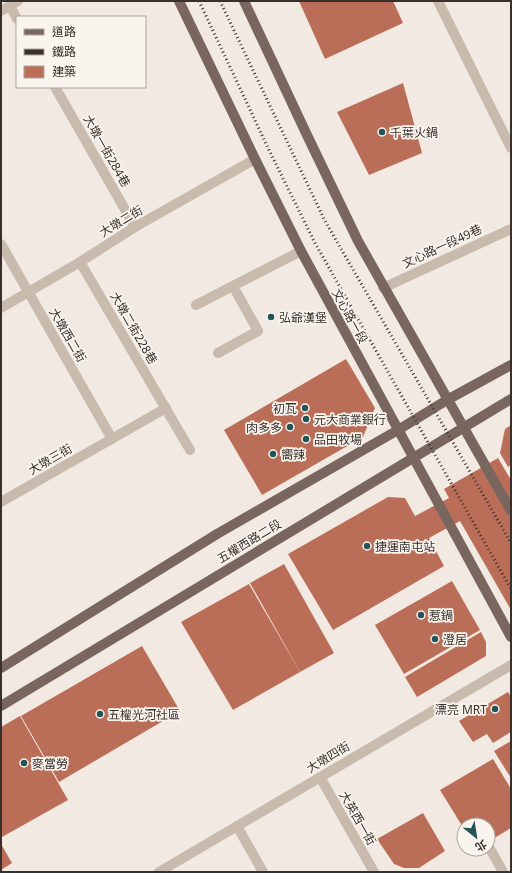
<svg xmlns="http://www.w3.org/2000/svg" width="512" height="873" viewBox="0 0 512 873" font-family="'Noto Sans','Noto Sans TC',sans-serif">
	<rect width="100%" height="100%" fill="#f2eae2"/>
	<!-- building -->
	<g fill="#bb6e57">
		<path d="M 299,1 L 393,1 L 403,23 L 325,59 Z"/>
		<path d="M 403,83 L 422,153 L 369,175 L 337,112 Z"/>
		<path d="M 346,359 L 375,408 L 363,437 L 262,495 L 224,430 Z"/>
		<path d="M 511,425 L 511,465 L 508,467 L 500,453 L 505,429 Z"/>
		<path d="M 498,458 L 511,480 L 511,610 L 460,521 L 429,538 L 444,566 L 333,630 L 288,554 L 388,497 L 405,498 L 415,516 L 449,498 L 444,489 Z"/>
		<path d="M 284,564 L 334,653 L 300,672 L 250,583 Z"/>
		<path d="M 452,581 L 480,630 L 404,674 L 375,625 Z"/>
		<path d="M 249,584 L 300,672 L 233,710 L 181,622 Z"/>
		<path d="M 481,632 L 486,642 L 486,656 L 417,697 L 405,677 Z"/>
		<path d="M 142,646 L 180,711 L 59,782 L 21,716 Z"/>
		<path d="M 508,692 L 511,697 L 511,732 L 493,743 L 487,734 L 473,742 L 459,721 Z"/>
		<path d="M 20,716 L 68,800 L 2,837 L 1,835 L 1,727 Z"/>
		<path d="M 511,741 L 511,778 L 494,751 Z"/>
		<path d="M 493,759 L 511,789 L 511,828 L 488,842 L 488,825 L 464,825 L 464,829 L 440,790 Z"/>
		<path d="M 423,813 L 445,851 L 419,868 L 404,868 L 394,864 L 377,839 Z"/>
		<path d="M 1,844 L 12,863 L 1,870 Z"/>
	</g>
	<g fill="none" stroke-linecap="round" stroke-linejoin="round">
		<!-- minor -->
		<g stroke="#c9baae" stroke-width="10">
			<path d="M 438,1 L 511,148"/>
			<path d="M 10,6 L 17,19"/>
			<path d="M 1,11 L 18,1"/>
			<path d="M 55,87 L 135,227"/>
			<path d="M 1,244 L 112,439"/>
			<path d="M 80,262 L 190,450"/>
			<path d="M 383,288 L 511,229"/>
			<path d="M 196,305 L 301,251"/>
			<path d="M 1,308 L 80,262 L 135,227 L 255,159"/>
			<path d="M 218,353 L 258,331 L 233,286"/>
			<path d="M 1,502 L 166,408"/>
			<path d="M 320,777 L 374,872"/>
			<path d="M 237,826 L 263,872"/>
			<path d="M 489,847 L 503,872"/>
			<path d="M 159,872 L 511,665"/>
		</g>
		<!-- major -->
		<g stroke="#79675f" stroke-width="10">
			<path d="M 179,1 L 255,159 L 301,251 L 511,637"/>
			<path d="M 244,1 L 306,133 L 358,241 L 511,511"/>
			<path d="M 1,668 L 217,534 L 398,430 L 447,400 L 511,365"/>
			<path d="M 1,706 L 511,399"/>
		</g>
		<!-- rail -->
		<g stroke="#39302c" stroke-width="3" stroke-dasharray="1 3" stroke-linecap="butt">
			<path d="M 199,1 L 269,150 L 315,243 L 511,589"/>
			<path d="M 220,1 L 325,221 L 511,543"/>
		</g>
	</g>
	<!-- markers -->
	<g fill="#255457" stroke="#f9f4ee" stroke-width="1.5">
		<circle cx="382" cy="132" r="4"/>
		<circle cx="271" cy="317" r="4"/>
		<circle cx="305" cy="408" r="4"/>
		<circle cx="306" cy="419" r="4"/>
		<circle cx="290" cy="427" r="4"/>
		<circle cx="306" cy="439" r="4"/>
		<circle cx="273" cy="454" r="4"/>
		<circle cx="367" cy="546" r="4"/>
		<circle cx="421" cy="615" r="4"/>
		<circle cx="435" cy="639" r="4"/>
		<circle cx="495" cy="709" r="4"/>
		<circle cx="100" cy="714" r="4"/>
		<circle cx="24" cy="763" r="4"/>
	</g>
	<g text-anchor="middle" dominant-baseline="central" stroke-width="3.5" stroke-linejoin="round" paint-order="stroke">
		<!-- poi labels -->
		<g font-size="12" fill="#39302c" stroke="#f9f4ee" text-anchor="start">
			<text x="390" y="132">千葉火鍋</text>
			<text x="279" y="317">弘爺漢堡</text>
			<text x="297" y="408" text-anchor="end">初瓦</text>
			<text x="314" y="419">元大商業銀行</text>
			<text x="282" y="427" text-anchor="end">肉多多</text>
			<text x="314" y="439">品田牧場</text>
			<text x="281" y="454">嚮辣</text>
			<text x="375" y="546">捷運南屯站</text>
			<text x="429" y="615">惹鍋</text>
			<text x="443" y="639">澄居</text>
			<text x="487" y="709" text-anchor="end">漂亮 MRT</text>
			<text x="108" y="714">五權光河社區</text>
			<text x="32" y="763">麥當勞</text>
		</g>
		<!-- street labels -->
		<g font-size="12" fill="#39302c" stroke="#f9f4ee">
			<text transform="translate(107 151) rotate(60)">大墩一街284巷</text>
			<text transform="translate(121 221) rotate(-31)">大墩二街</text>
			<text transform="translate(442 246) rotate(-25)">文心路一段49巷</text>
			<text transform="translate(350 316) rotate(61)">文心路一段</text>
			<text transform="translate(134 328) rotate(60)">大墩二街228巷</text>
			<text transform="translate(68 335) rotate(60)">大墩西二街</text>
			<text transform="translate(50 459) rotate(-30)">大墩三街</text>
			<text transform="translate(249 541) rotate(-31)">五權西路二段</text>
			<text transform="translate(328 757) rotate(-31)">大墩四街</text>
			<text transform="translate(358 818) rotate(60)">大英西一街</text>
		</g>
	</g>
	<!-- border -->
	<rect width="512" height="873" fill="none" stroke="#39302c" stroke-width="4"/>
	<!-- legend -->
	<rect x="16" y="16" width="130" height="72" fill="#f9f4ee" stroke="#aca6a0"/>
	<rect x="24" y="29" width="20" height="6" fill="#79675f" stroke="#aca6a0"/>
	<text x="52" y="36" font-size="12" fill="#39302c">道路</text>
	<rect x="24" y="49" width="20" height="6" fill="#39302c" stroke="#aca6a0"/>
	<text x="52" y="56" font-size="12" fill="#39302c">鐵路</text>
	<rect x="24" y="66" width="20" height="12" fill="#bb6e57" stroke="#aca6a0"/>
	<text x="52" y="76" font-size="12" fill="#39302c">建築</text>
	<!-- north arrow -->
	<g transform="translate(476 837) rotate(150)"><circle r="19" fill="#f9f4ee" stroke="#aca6a0"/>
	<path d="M0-3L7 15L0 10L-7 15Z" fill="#255457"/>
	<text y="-6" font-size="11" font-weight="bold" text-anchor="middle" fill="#39302c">北</text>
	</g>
</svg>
